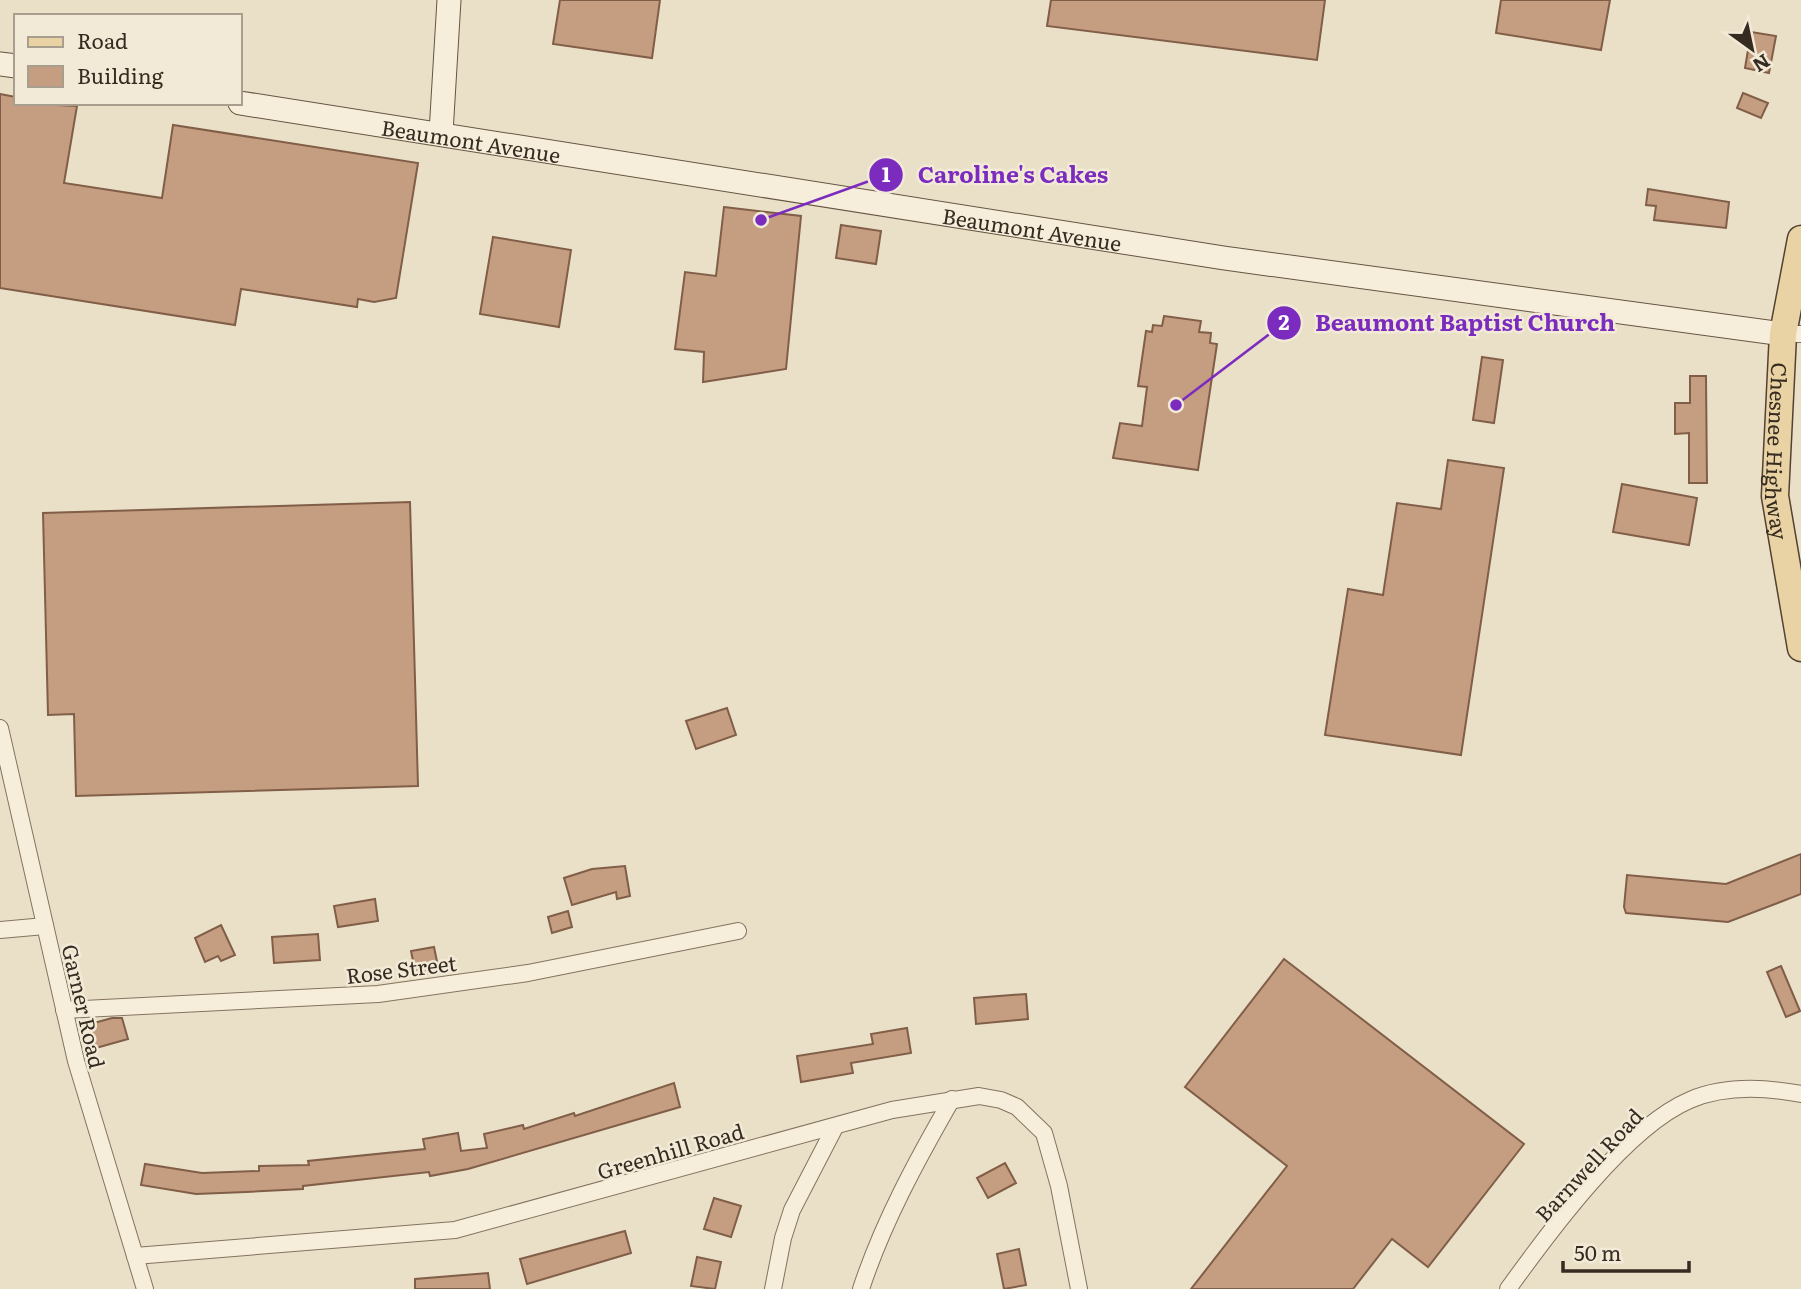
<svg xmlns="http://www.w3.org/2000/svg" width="1801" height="1289" viewBox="0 0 1801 1289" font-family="Literata,serif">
	<rect width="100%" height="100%" fill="#eae0c8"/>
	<!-- building -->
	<g fill="#c59d81" stroke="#815e47" stroke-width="2">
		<path d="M 560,0 L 660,0 L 652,58 L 553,44 Z"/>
		<path d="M 1051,0 L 1325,0 L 1317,60 L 1047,26 Z"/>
		<path d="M 1501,0 L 1610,0 L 1601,50 L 1496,33 Z"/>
		<path d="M 1751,32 L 1776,36 L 1769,73 L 1745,68 Z"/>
		<path d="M 1743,93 L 1768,103 L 1761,118 L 1737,108 Z"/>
		<path d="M 0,94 L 16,97 L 16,103 L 77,106 L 64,183 L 162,198 L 173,125 L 418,163 L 396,298 L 374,302 L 358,299 L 357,307 L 241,289 L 235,325 L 0,288 Z"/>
		<path d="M 1648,189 L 1729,202 L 1726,228 L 1654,220 L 1656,206 L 1646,205 Z"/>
		<path d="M 724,207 L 801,216 L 786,369 L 703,382 L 704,352 L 675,349 L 685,272 L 716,276 Z"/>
		<path d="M 841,225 L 881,231 L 876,264 L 836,258 Z"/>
		<path d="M 493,237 L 571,250 L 559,327 L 480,314 Z"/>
		<path d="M 1164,316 L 1201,321 L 1199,332 L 1211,333 L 1210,343 L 1217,344 L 1198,470 L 1113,458 L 1120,423 L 1142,426 L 1147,387 L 1138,386 L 1146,331 L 1152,332 L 1153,325 L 1162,326 Z"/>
		<path d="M 1482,357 L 1503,360 L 1494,423 L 1473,420 Z"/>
		<path d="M 1690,376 L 1706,376 L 1707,483 L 1689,483 L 1689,433 L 1675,434 L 1675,403 L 1690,403 Z"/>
		<path d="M 1448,460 L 1504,468 L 1461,755 L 1325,735 L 1348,589 L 1383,595 L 1397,503 L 1441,509 Z"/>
		<path d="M 1622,484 L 1697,498 L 1689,545 L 1613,532 Z"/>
		<path d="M 410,502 L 418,786 L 76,796 L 74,714 L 48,715 L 43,513 Z"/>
		<path d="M 727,708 L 736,735 L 696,749 L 686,721 Z"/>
		<path d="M 1801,854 L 1801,894 L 1728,922 L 1626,913 L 1624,907 L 1627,875 L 1726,884 Z"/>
		<path d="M 625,866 L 630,896 L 617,899 L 616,892 L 572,905 L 564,878 L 592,869 Z"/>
		<path d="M 375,899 L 378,921 L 338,927 L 334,906 Z"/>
		<path d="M 568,911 L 572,927 L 552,933 L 548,917 Z"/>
		<path d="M 221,925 L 235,955 L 221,961 L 218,956 L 205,962 L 195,938 Z"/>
		<path d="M 318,934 L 320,960 L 274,963 L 272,937 Z"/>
		<path d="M 434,947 L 439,971 L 416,976 L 411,951 Z"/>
		<path d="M 1284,959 L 1524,1144 L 1428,1267 L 1392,1239 L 1353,1289 L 1191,1289 L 1287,1166 L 1185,1087 Z"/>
		<path d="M 1781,966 L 1800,1011 L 1786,1017 L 1767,972 Z"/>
		<path d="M 1026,994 L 1028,1019 L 976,1024 L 974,998 Z"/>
		<path d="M 112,1018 L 122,1018 L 128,1039 L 96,1048 L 90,1024 Z"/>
		<path d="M 907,1028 L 911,1053 L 851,1063 L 853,1073 L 801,1082 L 797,1056 L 873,1044 L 871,1034 Z"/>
		<path d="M 674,1083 L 680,1107 L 468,1169 L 430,1176 L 429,1172 L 303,1186 L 303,1189 L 246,1192 L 196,1194 L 141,1185 L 145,1164 L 202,1173 L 259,1171 L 259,1166 L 309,1165 L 308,1161 L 425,1149 L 423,1139 L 458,1133 L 461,1151 L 487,1148 L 484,1134 L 523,1125 L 524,1129 L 574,1113 L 575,1116 Z"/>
		<path d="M 1005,1163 L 1016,1183 L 988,1198 L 977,1178 Z"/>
		<path d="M 714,1198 L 741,1206 L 731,1237 L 704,1229 Z"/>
		<path d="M 625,1231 L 631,1253 L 527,1284 L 520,1259 Z"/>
		<path d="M 1019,1249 L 1026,1285 L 1004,1289 L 997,1254 Z"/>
		<path d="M 697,1257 L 721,1262 L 715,1289 L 691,1286 Z"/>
		<path d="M 488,1273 L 490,1289 L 415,1289 L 415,1279 Z"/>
	</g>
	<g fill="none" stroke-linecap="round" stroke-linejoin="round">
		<defs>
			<g id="street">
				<path d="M 1783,334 L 1801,334"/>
				<path d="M 0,728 L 76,1061 L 145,1289"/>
				<path d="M 0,930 L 45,926"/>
				<path d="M 64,1010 L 378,994 L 528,973 L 738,931"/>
				<path d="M 135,1256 L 455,1230 L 892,1110 L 979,1096 L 1001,1100 L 1017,1107 L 1044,1133 L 1059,1186 L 1079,1289"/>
				<path d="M 773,1289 L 783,1238 L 792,1210 L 835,1127"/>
				<path d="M 861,1289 C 883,1222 917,1160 952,1099"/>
				<path d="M 1508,1289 C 1549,1232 1626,1127 1690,1100 C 1725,1085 1764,1087 1801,1094"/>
			</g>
			<g id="secondary">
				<path d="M 0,64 L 16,66"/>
				<path id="s1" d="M 240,103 L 1224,258 L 1783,334"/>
				<path d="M 441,133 L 449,0"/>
			</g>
			<g id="primary">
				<path id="s2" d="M 1801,239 L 1783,334 L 1775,496 L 1801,648"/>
			</g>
		</defs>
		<!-- street casing -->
		<use href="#street" stroke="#84735f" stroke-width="18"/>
		<!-- secondary casing -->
		<use href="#secondary" stroke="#665442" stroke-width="25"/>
		<!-- primary casing -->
		<use href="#primary" stroke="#534132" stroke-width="29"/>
		<!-- street -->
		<use href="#street" stroke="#f6edda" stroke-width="16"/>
		<!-- secondary -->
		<use href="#secondary" stroke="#f6edda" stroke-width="23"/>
		<!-- primary -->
		<use href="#primary" stroke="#e9d3a4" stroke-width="26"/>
	</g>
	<g text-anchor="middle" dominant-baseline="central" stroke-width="5" stroke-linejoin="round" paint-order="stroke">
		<!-- street labels -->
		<g font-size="21" fill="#362b21" stroke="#f2ead7">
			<text stroke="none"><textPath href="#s1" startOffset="234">Beaumont Avenue</textPath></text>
			<text stroke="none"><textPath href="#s1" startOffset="802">Beaumont Avenue</textPath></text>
			<text stroke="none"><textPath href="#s2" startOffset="214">Chesnee Highway</textPath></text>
			<text transform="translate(401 968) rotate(-7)">Rose Street</text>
			<text transform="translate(85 1006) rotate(77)">Garner Road</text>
			<text transform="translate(670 1150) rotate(-16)">Greenhill Road</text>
			<text transform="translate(1588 1164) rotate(-47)">Barnwell Road</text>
		</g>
	</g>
	<!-- callouts -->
	<path fill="none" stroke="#7b2cbf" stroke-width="2.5" d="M761 220L886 175M1176 405L1284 323"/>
	<g fill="#7b2cbf" stroke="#f2ead7" stroke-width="2.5">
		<circle cx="761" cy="220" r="7"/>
		<circle cx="1176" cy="405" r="7"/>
		<circle cx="886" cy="175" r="18"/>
		<circle cx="1284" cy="323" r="18"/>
	</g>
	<g font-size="21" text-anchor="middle" font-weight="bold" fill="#fff">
		<text x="886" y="182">1</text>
		<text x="1284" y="330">2</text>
	</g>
	<g font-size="23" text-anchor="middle" font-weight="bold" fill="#7b2cbf" stroke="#f2ead7" stroke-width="5" stroke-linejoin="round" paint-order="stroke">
		<text x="1013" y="183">Caroline's Cakes</text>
		<text x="1465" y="331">Beaumont Baptist Church</text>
	</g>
	<!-- legend -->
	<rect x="14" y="14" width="228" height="91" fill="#f2ead7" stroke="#a79e8e" stroke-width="2"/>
	<rect x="28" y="37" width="35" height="10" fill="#e9d3a4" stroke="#a79e8e" stroke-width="2"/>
	<text x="77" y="49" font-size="21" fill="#362b21">Road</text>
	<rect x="28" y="66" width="35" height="21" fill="#c59d81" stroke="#a79e8e" stroke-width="2"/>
	<text x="77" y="84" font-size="21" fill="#362b21">Building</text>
	<!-- north arrow -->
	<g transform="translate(1752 49) rotate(147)" stroke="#f2ead7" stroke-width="5" paint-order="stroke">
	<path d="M0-5L12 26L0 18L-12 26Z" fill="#362b21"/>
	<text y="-10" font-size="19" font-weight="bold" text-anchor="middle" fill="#362b21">N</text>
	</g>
	<!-- scale -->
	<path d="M1563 1261v10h126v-10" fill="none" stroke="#362b21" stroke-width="3.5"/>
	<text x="1574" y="1261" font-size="21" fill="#362b21" stroke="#f2ead7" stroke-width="5" paint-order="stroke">50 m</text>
</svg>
